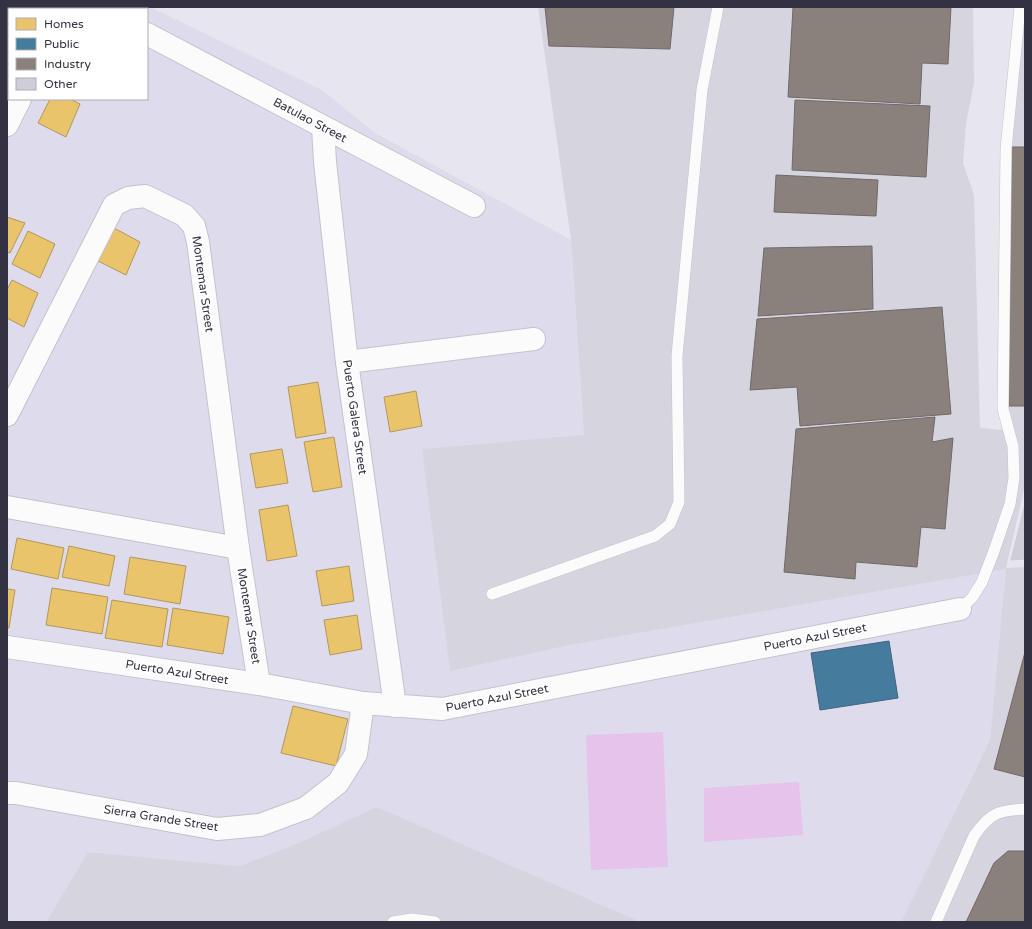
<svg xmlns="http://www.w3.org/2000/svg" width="1032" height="929" viewBox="0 0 1032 929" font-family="'Varela Round',sans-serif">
	<rect width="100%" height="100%" fill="#e7e5ee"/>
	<!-- residential -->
	<path fill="#dedbec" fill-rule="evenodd" d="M 7,7 L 150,7 L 322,90 L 375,133 L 571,240 L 584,435 L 450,670 L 570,645 L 1006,569 L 990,740 L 901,922 L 641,922 L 377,807 L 287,848 L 239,866 L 88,852 L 46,922 L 7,922 ZM 9,9 L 147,9 L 147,99 L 9,99 Z"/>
	<!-- industrial -->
	<g fill="#d6d5df">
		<path d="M 538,7 L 973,7 L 974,83 L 966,123 L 963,163 L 974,195 L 980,428 L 1002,430 L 1013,18 L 1016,7 L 1025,7 L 1025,485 L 1006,568 L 1025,567 L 1025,922 L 901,922 L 990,740 L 1006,569 L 570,645 L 450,671 L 422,449 L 584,435 L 571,240 Z"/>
		<path d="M 377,807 L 641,922 L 46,922 L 88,852 L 239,866 L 287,848 Z"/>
	</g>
	<!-- green -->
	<g fill="#e5c3eb">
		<path d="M 663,732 L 668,867 L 591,870 L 586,735 Z"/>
		<path d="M 799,782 L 803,835 L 704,842 L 704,788 Z"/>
	</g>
	<!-- homes -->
	<g fill="#e9c46a" stroke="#b2985e">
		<path d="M 50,99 L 70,99 L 80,104 L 66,137 L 38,123 Z"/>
		<path d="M 7,217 L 25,223 L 10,253 L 7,252 Z"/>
		<path d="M 114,228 L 140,242 L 126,275 L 98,261 Z"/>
		<path d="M 28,231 L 55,244 L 40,278 L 12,264 Z"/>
		<path d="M 12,280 L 38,293 L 24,327 L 7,318 L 7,290 Z"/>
		<path d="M 318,382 L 326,433 L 296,438 L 288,387 Z"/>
		<path d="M 416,391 L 422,426 L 390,432 L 384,397 Z"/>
		<path d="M 334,437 L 342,487 L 313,492 L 304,442 Z"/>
		<path d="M 282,449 L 288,483 L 256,488 L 250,454 Z"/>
		<path d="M 288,505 L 297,556 L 267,561 L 259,510 Z"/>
		<path d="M 17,538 L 64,548 L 58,579 L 11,569 Z"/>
		<path d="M 69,546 L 115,556 L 109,586 L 62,577 Z"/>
		<path d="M 130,557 L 186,566 L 180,604 L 124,594 Z"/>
		<path d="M 349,566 L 354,601 L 322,606 L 316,571 Z"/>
		<path d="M 52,588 L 108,597 L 102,634 L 46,625 Z"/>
		<path d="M 7,589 L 15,590 L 9,628 L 7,628 Z"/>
		<path d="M 112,600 L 168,609 L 162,647 L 105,638 Z"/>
		<path d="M 173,608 L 229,617 L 223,654 L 167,645 Z"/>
		<path d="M 357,615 L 362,649 L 330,655 L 324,620 Z"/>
		<path d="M 293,706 L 348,719 L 336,766 L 281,753 Z"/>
	</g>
	<!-- public -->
	<path fill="#457b9d" stroke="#406582" d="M 889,641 L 898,698 L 820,710 L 811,653 Z"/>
	<!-- industry -->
	<g fill="#8a817c" stroke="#70696b">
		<path d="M 545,7 L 674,7 L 670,49 L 549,46 Z"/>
		<path d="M 793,7 L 951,7 L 948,64 L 922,63 L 920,104 L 788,97 Z"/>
		<path d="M 795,100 L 930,106 L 926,177 L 792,170 Z"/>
		<path d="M 1007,147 L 1025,147 L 1025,406 L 1009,406 Z"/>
		<path d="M 776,175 L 878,180 L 876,216 L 774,212 Z"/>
		<path d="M 872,246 L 873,309 L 758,316 L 764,248 Z"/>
		<path d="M 942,307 L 951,414 L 800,426 L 797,387 L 750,390 L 757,319 Z"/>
		<path d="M 935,417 L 932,442 L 953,438 L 945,529 L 921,527 L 917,567 L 856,562 L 855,579 L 784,572 L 796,429 Z"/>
		<path d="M 1025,652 L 1025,777 L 994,769 Z"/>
		<path d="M 1008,851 L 1025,851 L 1025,922 L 966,922 L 994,863 Z"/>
	</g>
	<!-- building -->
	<path fill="#cfcdd7" stroke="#cccbd6" d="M 1025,504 L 1025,559 L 1011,560 Z"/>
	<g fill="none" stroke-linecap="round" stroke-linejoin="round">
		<defs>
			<g id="lane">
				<path d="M 492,594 L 655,536 L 670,524 L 679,502 L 677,356 L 702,90 L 718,7"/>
				<path d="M 960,609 L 972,598 L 982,582 L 994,551 L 1010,504 L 1014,478 L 1013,446 L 1003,409 L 1006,149 L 1020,7"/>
				<path d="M 393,922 L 412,919 L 435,922"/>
				<path d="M 936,922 L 974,836 C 990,813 997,811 1025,809"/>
			</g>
			<g id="street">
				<path d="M 96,7 L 100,9"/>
				<path d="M 147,34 L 474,206"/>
				<path d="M 7,125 L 20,99"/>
				<path d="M 323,127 L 325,162 L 347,362 L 395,706"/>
				<path d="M 347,362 L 534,339"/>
				<path d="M 7,415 L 114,205 L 128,198 L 145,196 L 184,215 L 194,226 L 198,242 L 238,548 L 259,684"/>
				<path d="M 7,507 L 238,548"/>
				<path d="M 7,647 L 259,684 L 363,703 L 442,709 L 960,609"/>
				<path d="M 7,793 L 16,793 L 217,829 L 260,825 L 306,808 L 338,783 L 356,754 L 363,703"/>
			</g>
		</defs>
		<!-- lane casing -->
		<use href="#lane" stroke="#c4c2cc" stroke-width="12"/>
		<!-- street casing -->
		<use href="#street" stroke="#c4c2cc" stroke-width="24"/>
		<!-- lane -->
		<use href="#lane" stroke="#fbfbfc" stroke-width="11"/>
		<!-- street -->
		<use href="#street" stroke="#fbfbfc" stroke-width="22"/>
	</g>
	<g text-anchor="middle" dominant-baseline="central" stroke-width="4" stroke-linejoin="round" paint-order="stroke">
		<!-- street labels -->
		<g font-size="12" fill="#333243" stroke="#fff">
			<text transform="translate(310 120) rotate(28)">Batulao Street</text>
			<text transform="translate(203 284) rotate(82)">Montemar Street</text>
			<text transform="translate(355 417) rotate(82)">Puerto Galera Street</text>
			<text transform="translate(249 616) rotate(81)">Montemar Street</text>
			<text transform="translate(815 637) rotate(-11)">Puerto Azul Street</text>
			<text transform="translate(177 672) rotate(9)">Puerto Azul Street</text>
			<text transform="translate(497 698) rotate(-11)">Puerto Azul Street</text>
			<text transform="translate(161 818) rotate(9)">Sierra Grande Street</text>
		</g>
	</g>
	<!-- border -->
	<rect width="1032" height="929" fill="none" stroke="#333243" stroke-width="16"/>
	<!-- legend -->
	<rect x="8" y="8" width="140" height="92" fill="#ffffff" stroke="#adadb4"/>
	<rect x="16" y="18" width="20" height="12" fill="#e9c46a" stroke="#adadb4"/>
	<text x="44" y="28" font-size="12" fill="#333243">Homes</text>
	<rect x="16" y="38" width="20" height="12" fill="#457b9d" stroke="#adadb4"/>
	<text x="44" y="48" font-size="12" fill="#333243">Public</text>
	<rect x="16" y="58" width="20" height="12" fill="#8a817c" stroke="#adadb4"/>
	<text x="44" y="68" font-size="12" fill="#333243">Industry</text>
	<rect x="16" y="78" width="20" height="12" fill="#cfcdd7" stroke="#adadb4"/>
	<text x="44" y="88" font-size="12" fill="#333243">Other</text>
</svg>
